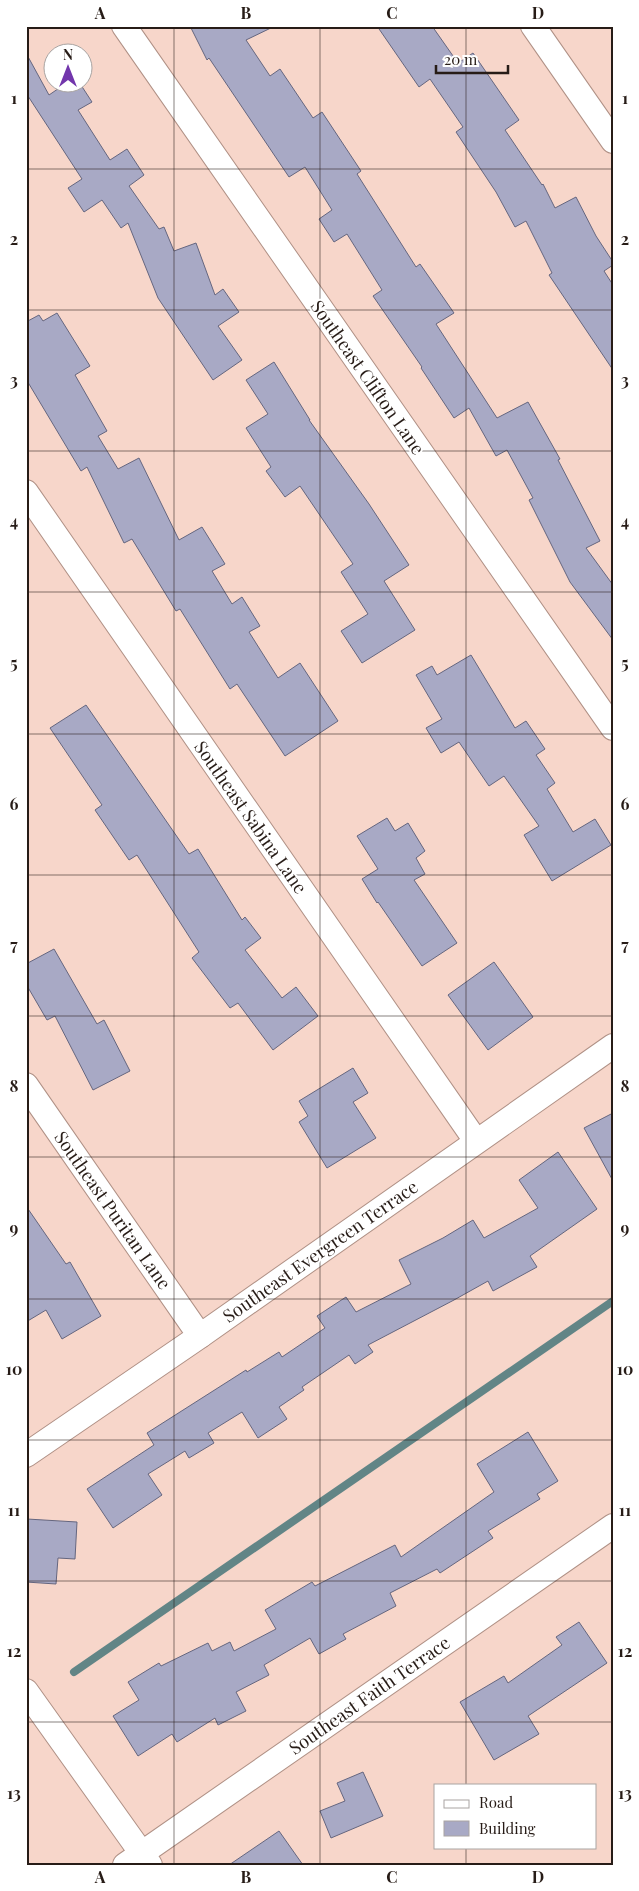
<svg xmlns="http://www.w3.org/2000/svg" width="639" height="1891" viewBox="0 0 639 1891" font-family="'Playfair Display',serif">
	<rect width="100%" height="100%" fill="#f7d6ca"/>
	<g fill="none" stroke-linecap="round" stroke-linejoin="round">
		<!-- stream -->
		<path stroke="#628586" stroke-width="8" d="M 74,1672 L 613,1301"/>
	</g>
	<!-- building -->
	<g fill="#a8a9c5" stroke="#65667f">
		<path d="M 190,26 L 275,26 L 246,40 L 270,76 L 280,69 L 313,118 L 322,112 L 361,171 L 357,174 L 416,267 L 420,264 L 454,313 L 436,324 L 497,418 L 528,402 L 560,459 L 558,460 L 600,541 L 586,548 L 613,585 L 613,640 L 570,582 L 529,500 L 533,498 L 507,450 L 496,456 L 469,408 L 454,418 L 421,368 L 422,367 L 373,296 L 382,290 L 347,234 L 334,242 L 319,219 L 332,210 L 305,167 L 289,177 L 209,58 L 207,60 Z"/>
		<path d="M 377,26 L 432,26 L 458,63 L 473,53 L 519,120 L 505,130 L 542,185 L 543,184 L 555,208 L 576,197 L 596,236 L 613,262 L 613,265 L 604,271 L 613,285 L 613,370 L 549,275 L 552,273 L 526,221 L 515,227 L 496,192 L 456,132 L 463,127 L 430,79 L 419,87 Z"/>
		<path d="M 26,53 L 49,95 L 68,82 L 79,82 L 92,102 L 78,110 L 110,160 L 127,149 L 144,175 L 129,186 L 159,229 L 164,227 L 174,251 L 196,243 L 215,295 L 223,289 L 239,312 L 218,326 L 242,360 L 213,380 L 158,298 L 128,223 L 121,228 L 102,200 L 84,212 L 68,188 L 82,179 L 26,93 Z"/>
		<path d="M 57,313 L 90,366 L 75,375 L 107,431 L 98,436 L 118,469 L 139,458 L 179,540 L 202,527 L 225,564 L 212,571 L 232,604 L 242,597 L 260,626 L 249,632 L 278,678 L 300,663 L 338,721 L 285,756 L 237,684 L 230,689 L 180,609 L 176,611 L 132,539 L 124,543 L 87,467 L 81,471 L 26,379 L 26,322 L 39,315 L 43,321 Z"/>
		<path d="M 274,362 L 310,420 L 309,420 L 369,504 L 409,565 L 384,581 L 415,630 L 362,663 L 341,631 L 368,614 L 341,572 L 353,564 L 300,486 L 285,497 L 266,471 L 271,467 L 246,428 L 268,414 L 246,380 Z"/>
		<path d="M 471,655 L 515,728 L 526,721 L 545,749 L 536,755 L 555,783 L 547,789 L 573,832 L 595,819 L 611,845 L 552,881 L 524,835 L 539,826 L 504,776 L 489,786 L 459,742 L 441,753 L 426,728 L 442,719 L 416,675 L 432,666 L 437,675 Z"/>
		<path d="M 86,705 L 189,854 L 198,849 L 242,920 L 245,917 L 261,938 L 245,950 L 282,998 L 296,987 L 318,1016 L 273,1050 L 238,1003 L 230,1008 L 192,958 L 199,952 L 137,855 L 129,860 L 95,810 L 102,805 L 50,728 Z"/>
		<path d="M 387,818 L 395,831 L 408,823 L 425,851 L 416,858 L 425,874 L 414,880 L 457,943 L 422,966 L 378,902 L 377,903 L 362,879 L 378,869 L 357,836 Z"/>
		<path d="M 54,949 L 97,1024 L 104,1020 L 130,1071 L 93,1090 L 55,1016 L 47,1020 L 26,984 L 26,964 Z"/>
		<path d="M 494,962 L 533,1017 L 488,1050 L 448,995 Z"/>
		<path d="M 353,1068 L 368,1093 L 353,1102 L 376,1138 L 327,1168 L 299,1122 L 308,1116 L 299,1101 Z"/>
		<path d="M 613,1113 L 613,1181 L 584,1128 Z"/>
		<path d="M 558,1152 L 597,1209 L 530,1256 L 537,1267 L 493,1291 L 488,1281 L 454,1300 L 368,1345 L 373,1352 L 355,1364 L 349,1355 L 302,1387 L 304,1390 L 279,1407 L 287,1419 L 258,1438 L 242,1412 L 208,1433 L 214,1443 L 189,1458 L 185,1451 L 148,1474 L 162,1495 L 113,1528 L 87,1489 L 154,1445 L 147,1433 L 246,1370 L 247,1372 L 279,1352 L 282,1357 L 325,1328 L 317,1316 L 346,1297 L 356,1312 L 411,1284 L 399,1260 L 443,1238 L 473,1220 L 484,1238 L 538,1208 L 519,1180 Z"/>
		<path d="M 26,1206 L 66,1264 L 70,1262 L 101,1316 L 62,1339 L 46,1310 L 26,1322 Z"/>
		<path d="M 528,1432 L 558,1481 L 537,1494 L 540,1499 L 488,1531 L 493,1538 L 440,1573 L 437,1569 L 390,1593 L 396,1606 L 343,1634 L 346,1639 L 319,1654 L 310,1638 L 264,1665 L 269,1675 L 236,1692 L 246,1711 L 218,1725 L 215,1718 L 177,1742 L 172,1734 L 138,1756 L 113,1716 L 139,1700 L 128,1682 L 159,1663 L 161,1666 L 208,1643 L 212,1651 L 230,1642 L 234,1651 L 276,1629 L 265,1610 L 312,1582 L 315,1586 L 395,1545 L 401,1557 L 494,1492 L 477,1464 Z"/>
		<path d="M 27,1519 L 77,1522 L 75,1559 L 58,1558 L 56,1584 L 26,1582 Z"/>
		<path d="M 579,1622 L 607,1663 L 528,1716 L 539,1734 L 494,1760 L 460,1702 L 504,1676 L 508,1683 L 562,1645 L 556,1637 Z"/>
		<path d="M 363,1772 L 383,1816 L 331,1838 L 320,1811 L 345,1801 L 337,1783 Z"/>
		<path d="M 279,1831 L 303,1865 L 229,1865 Z"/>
	</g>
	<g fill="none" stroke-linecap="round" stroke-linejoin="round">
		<defs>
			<g id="street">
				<path d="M 124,26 L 613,728"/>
				<path d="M 533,26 L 613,141"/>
				<path d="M 26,492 L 476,1141"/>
				<path d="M 26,1085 L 200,1336"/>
				<path d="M 26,1455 L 200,1336 L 613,1046"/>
				<path d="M 26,1691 L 150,1865"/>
				<path d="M 125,1865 L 613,1526"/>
			</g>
		</defs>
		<!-- street casing -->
		<use href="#street" stroke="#b09186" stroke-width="26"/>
		<!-- street -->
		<use href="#street" stroke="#fff" stroke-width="24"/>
	</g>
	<!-- grid -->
	<path fill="none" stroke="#271c17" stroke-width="1" stroke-opacity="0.55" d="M 174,26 L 174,1865M 320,26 L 320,1865M 466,26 L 466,1785M 26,169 L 613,169M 26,310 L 613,310M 26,451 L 613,451M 26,592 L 613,592M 26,734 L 613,734M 26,875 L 613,875M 26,1016 L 613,1016M 26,1157 L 613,1157M 26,1299 L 613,1299M 26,1440 L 613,1440M 26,1581 L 613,1581M 26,1722 L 613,1722M 466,1847 L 466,1865"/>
	<g text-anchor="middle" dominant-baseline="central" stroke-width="4" stroke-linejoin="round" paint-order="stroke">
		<!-- street labels -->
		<g font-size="18" fill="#271c17" stroke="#fff">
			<text transform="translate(368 377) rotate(55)">Southeast Clifton Lane</text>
			<text transform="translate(251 817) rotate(55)">Southeast Sabina Lane</text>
			<text transform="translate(113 1210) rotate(55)">Southeast Puritan Lane</text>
			<text transform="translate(320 1251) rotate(-35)">Southeast Evergreen Terrace</text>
			<text transform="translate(369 1695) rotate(-35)">Southeast Faith Terrace</text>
		</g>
	</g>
	<!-- border -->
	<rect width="639" height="1891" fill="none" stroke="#ffffff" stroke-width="55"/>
	<!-- legend -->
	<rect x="434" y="1784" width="162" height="65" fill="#ffffff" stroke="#a9a4a2"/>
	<rect x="444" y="1800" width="25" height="8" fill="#ffffff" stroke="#a9a4a2"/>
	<text x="479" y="1808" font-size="15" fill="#271c17">Road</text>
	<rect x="444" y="1821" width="25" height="15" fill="#a8a9c5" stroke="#a9a4a2"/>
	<text x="479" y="1834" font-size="15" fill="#271c17">Building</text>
	<!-- north arrow -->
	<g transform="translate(68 68)"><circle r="24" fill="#ffffff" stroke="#a9a4a2"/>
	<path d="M0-4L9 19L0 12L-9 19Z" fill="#7236ac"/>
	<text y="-8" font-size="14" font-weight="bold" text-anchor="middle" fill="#271c17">N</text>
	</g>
	<!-- scale -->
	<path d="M436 65v8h72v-8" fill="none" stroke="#271c17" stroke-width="2.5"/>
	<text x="444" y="65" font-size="15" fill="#271c17" stroke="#ffffff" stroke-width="4" paint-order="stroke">20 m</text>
	<rect x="28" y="28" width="584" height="1836" fill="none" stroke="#271c17" stroke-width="2"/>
	<g font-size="16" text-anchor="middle" font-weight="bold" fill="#271c17">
		<text x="100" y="19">A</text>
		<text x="246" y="19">B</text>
		<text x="392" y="19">C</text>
		<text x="538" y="19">D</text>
		<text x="14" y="104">1</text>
		<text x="625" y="104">1</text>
		<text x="14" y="245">2</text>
		<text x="625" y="245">2</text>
		<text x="14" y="386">3</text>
		<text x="625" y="386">3</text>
		<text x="14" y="527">4</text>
		<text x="625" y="527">4</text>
		<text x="14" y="669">5</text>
		<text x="625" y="669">5</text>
		<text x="14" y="810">6</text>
		<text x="625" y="810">6</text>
		<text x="14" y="951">7</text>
		<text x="625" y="951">7</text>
		<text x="14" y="1092">8</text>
		<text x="625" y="1092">8</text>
		<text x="14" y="1234">9</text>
		<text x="625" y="1234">9</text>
		<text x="14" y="1375">10</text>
		<text x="625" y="1375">10</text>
		<text x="14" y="1516">11</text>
		<text x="625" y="1516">11</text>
		<text x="14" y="1657">12</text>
		<text x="625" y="1657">12</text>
		<text x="14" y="1799">13</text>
		<text x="625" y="1799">13</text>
		<text x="100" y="1883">A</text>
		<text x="246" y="1883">B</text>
		<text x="392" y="1883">C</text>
		<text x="538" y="1883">D</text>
	</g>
</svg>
